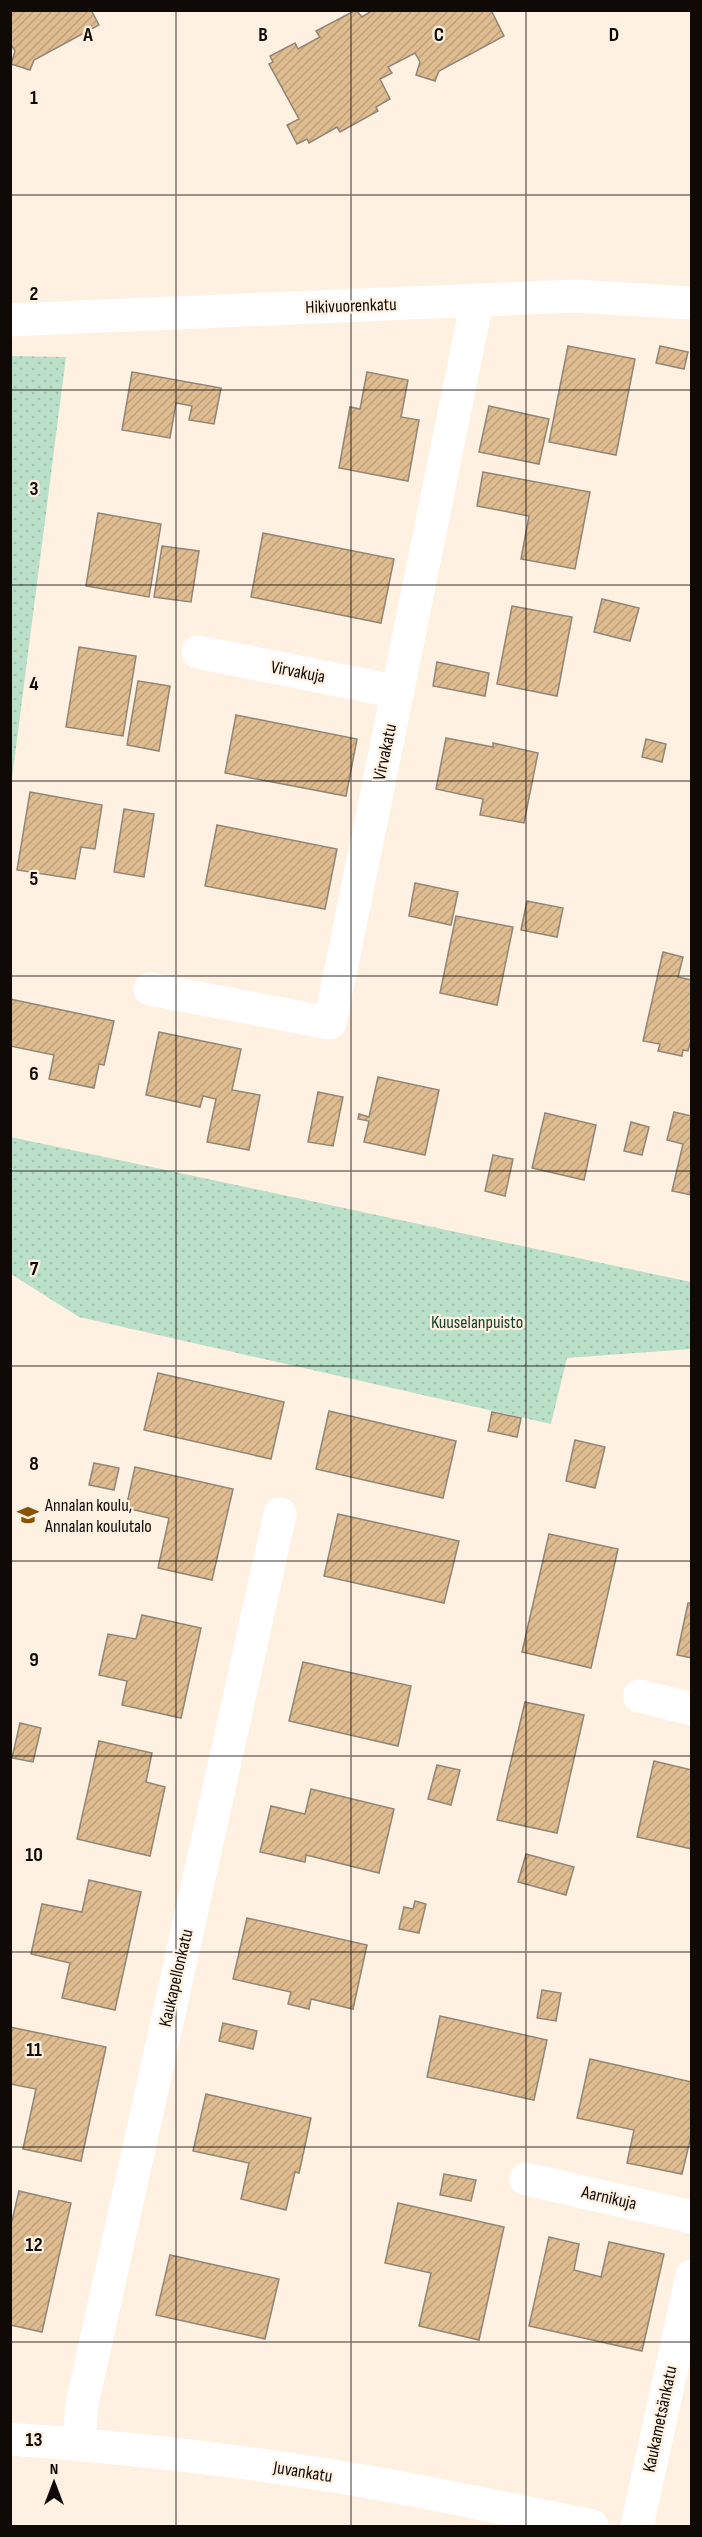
<svg xmlns="http://www.w3.org/2000/svg" width="702" height="2537" viewBox="0 0 702 2537" font-family="'Sofia Sans Condensed',sans-serif">
	<defs>
		<pattern id="grass-dots" width="8" height="8" patternUnits="userSpaceOnUse" patternTransform="scale(1.5)"><rect width="8" height="8" fill="#bbe0ca"/><path d="M2 2h.1M6 6h.1" fill="none" stroke="#a0bfac" stroke-width="1.8" stroke-linecap="round"/></pattern>
		<pattern id="building-hatch" width="6" height="6" patternUnits="userSpaceOnUse" patternTransform="scale(1.5)"><rect width="6" height="6" fill="#dfbc90"/><path d="M-1 1l2-2M0 6l6-6M5 7l2-2" fill="none" stroke="#bea07b"/></pattern>
	</defs>
	<rect width="100%" height="100%" fill="#fef1e1"/>
	<!-- grass -->
	<g fill="url(#grass-dots)">
		<path d="M 11,356 L 66,357 L 11,786 L 10,356 Z"/>
		<path d="M 11,1137 L 691,1282 L 691,1349 L 567,1358 L 551,1424 L 79,1317 L 11,1274 Z"/>
	</g>
	<!-- building -->
	<g fill="url(#building-hatch)" stroke="#918576" stroke-width="1.5">
		<path d="M 10,10 L 91,10 L 99,25 L 34,60 L 30,70 L 11,64 L 15,51 L 10,43 Z"/>
		<path d="M 356,10 L 362,17 L 373,10 L 491,10 L 504,36 L 439,71 L 435,81 L 416,75 L 420,62 L 415,53 L 388,67 L 392,73 L 380,79 L 390,99 L 376,107 L 378,111 L 340,132 L 337,127 L 309,143 L 307,139 L 297,144 L 287,125 L 299,119 L 269,64 L 273,62 L 270,56 L 295,43 L 298,49 L 320,37 L 316,31 Z"/>
		<path d="M 568,346 L 635,359 L 616,455 L 549,442 Z"/>
		<path d="M 660,346 L 688,352 L 684,369 L 656,363 Z"/>
		<path d="M 132,372 L 221,388 L 214,424 L 189,420 L 192,406 L 176,403 L 170,438 L 122,430 Z"/>
		<path d="M 367,372 L 408,380 L 401,417 L 419,420 L 408,481 L 339,468 L 350,407 L 360,409 Z"/>
		<path d="M 489,406 L 549,419 L 539,464 L 479,452 Z"/>
		<path d="M 483,472 L 590,492 L 575,569 L 521,559 L 529,516 L 477,506 Z"/>
		<path d="M 98,513 L 161,524 L 149,597 L 86,586 Z"/>
		<path d="M 263,533 L 394,559 L 381,623 L 251,597 Z"/>
		<path d="M 162,546 L 199,551 L 191,602 L 154,597 Z"/>
		<path d="M 602,599 L 639,608 L 630,641 L 594,632 Z"/>
		<path d="M 512,606 L 572,617 L 557,696 L 497,684 Z"/>
		<path d="M 79,647 L 136,656 L 123,736 L 66,727 Z"/>
		<path d="M 437,662 L 489,673 L 485,696 L 433,686 Z"/>
		<path d="M 138,681 L 170,686 L 159,751 L 127,745 Z"/>
		<path d="M 236,715 L 357,739 L 346,796 L 225,773 Z"/>
		<path d="M 446,738 L 493,747 L 493,743 L 538,753 L 524,823 L 480,815 L 483,799 L 436,789 Z"/>
		<path d="M 646,739 L 666,744 L 662,762 L 642,757 Z"/>
		<path d="M 30,792 L 102,805 L 95,849 L 81,847 L 75,879 L 17,870 Z"/>
		<path d="M 124,809 L 154,814 L 144,877 L 114,872 Z"/>
		<path d="M 217,825 L 337,849 L 325,909 L 205,886 Z"/>
		<path d="M 415,883 L 458,892 L 451,925 L 409,916 Z"/>
		<path d="M 527,901 L 563,908 L 557,937 L 521,930 Z"/>
		<path d="M 456,916 L 513,927 L 497,1005 L 440,993 Z"/>
		<path d="M 663,952 L 683,957 L 678,977 L 692,980 L 692,1037 L 688,1051 L 683,1050 L 682,1056 L 658,1051 L 660,1044 L 643,1041 Z"/>
		<path d="M 10,999 L 114,1021 L 104,1065 L 99,1064 L 94,1088 L 49,1079 L 54,1055 L 10,1046 Z"/>
		<path d="M 159,1032 L 241,1049 L 232,1090 L 260,1095 L 249,1150 L 207,1142 L 216,1099 L 203,1096 L 200,1107 L 146,1095 Z"/>
		<path d="M 378,1077 L 439,1090 L 425,1155 L 364,1142 L 369,1121 L 358,1119 L 359,1114 L 369,1117 Z"/>
		<path d="M 318,1092 L 343,1097 L 333,1146 L 308,1142 Z"/>
		<path d="M 674,1112 L 692,1116 L 692,1195 L 672,1191 L 683,1144 L 667,1140 Z"/>
		<path d="M 545,1113 L 596,1125 L 584,1180 L 532,1168 Z"/>
		<path d="M 631,1122 L 649,1127 L 642,1155 L 624,1151 Z"/>
		<path d="M 493,1155 L 513,1159 L 505,1196 L 485,1191 Z"/>
		<path d="M 158,1373 L 284,1402 L 271,1459 L 144,1430 Z"/>
		<path d="M 329,1411 L 456,1441 L 443,1498 L 316,1469 Z"/>
		<path d="M 492,1412 L 521,1418 L 517,1437 L 488,1431 Z"/>
		<path d="M 575,1440 L 605,1447 L 595,1488 L 566,1481 Z"/>
		<path d="M 94,1463 L 119,1468 L 114,1490 L 89,1485 Z"/>
		<path d="M 135,1467 L 233,1489 L 212,1580 L 158,1568 L 169,1518 L 126,1508 Z"/>
		<path d="M 338,1514 L 459,1541 L 444,1603 L 324,1576 Z"/>
		<path d="M 549,1534 L 618,1549 L 591,1668 L 522,1652 Z"/>
		<path d="M 688,1603 L 692,1603 L 692,1658 L 677,1655 Z"/>
		<path d="M 142,1615 L 201,1628 L 181,1718 L 122,1705 L 127,1681 L 99,1675 L 108,1634 L 136,1639 Z"/>
		<path d="M 303,1662 L 411,1686 L 398,1746 L 289,1721 Z"/>
		<path d="M 525,1702 L 584,1715 L 557,1833 L 497,1820 Z"/>
		<path d="M 20,1723 L 41,1728 L 33,1762 L 12,1758 Z"/>
		<path d="M 99,1741 L 152,1753 L 146,1782 L 165,1787 L 150,1856 L 77,1839 Z"/>
		<path d="M 654,1761 L 692,1770 L 692,1849 L 637,1837 Z"/>
		<path d="M 437,1765 L 460,1770 L 451,1805 L 428,1799 Z"/>
		<path d="M 311,1789 L 394,1809 L 379,1873 L 306,1855 L 305,1862 L 260,1852 L 271,1806 L 305,1814 Z"/>
		<path d="M 526,1854 L 574,1867 L 566,1895 L 518,1882 Z"/>
		<path d="M 89,1880 L 141,1892 L 115,2010 L 62,1998 L 70,1963 L 31,1954 L 42,1904 L 82,1912 Z"/>
		<path d="M 415,1901 L 426,1904 L 419,1933 L 399,1929 L 404,1907 L 413,1909 Z"/>
		<path d="M 247,1918 L 367,1945 L 353,2009 L 311,1999 L 309,2009 L 288,2004 L 291,1992 L 233,1979 Z"/>
		<path d="M 542,1990 L 561,1993 L 556,2021 L 537,2018 Z"/>
		<path d="M 440,2016 L 547,2040 L 534,2100 L 427,2077 Z"/>
		<path d="M 223,2023 L 257,2031 L 253,2049 L 219,2041 Z"/>
		<path d="M 10,2027 L 106,2047 L 81,2161 L 23,2149 L 36,2089 L 10,2084 Z"/>
		<path d="M 590,2059 L 692,2082 L 692,2132 L 682,2174 L 627,2163 L 634,2130 L 577,2118 Z"/>
		<path d="M 206,2094 L 311,2118 L 299,2173 L 295,2172 L 286,2210 L 241,2199 L 249,2163 L 193,2151 Z"/>
		<path d="M 444,2174 L 476,2180 L 471,2201 L 440,2195 Z"/>
		<path d="M 19,2191 L 71,2203 L 42,2332 L 10,2325 L 10,2229 Z"/>
		<path d="M 398,2203 L 504,2227 L 479,2340 L 419,2326 L 431,2273 L 385,2263 Z"/>
		<path d="M 549,2237 L 579,2244 L 574,2270 L 601,2277 L 609,2242 L 664,2254 L 642,2351 L 529,2326 Z"/>
		<path d="M 170,2255 L 279,2279 L 265,2339 L 156,2315 Z"/>
	</g>
	<g fill="none" stroke-linecap="round" stroke-linejoin="round">
		<!-- minor -->
		<g stroke="#fff" stroke-width="33">
			<path d="M 198,652 L 398,692"/>
			<path d="M 150,989 L 330,1023 L 477,301"/>
			<path d="M 639,1696 L 692,1709"/>
			<path d="M 526,2179 L 692,2217"/>
			<path d="M 79,2443 L 82,2404 L 280,1514"/>
			<path d="M 637,2526 L 692,2276"/>
		</g>
		<!-- tertiary -->
		<path stroke="#fff" stroke-width="33" d="M 10,320 L 575,296 L 692,303"/>
		<!-- secondary -->
		<path stroke="#fff" stroke-width="33" d="M 10,2439 C 138,2448 265,2463 391,2486 C 458,2498 525,2513 592,2526"/>
	</g>
	<!-- grid -->
	<path fill="none" stroke="#0f0a06" stroke-width="1.5" stroke-opacity="0.55" d="M 176,10 L 176,2526M 351,10 L 351,2526M 526,10 L 526,2526M 10,195 L 692,195M 10,390 L 692,390M 10,585 L 692,585M 10,781 L 692,781M 10,976 L 692,976M 10,1171 L 692,1171M 10,1366 L 692,1366M 10,1561 L 692,1561M 10,1756 L 692,1756M 10,1952 L 692,1952M 10,2147 L 692,2147M 10,2342 L 692,2342"/>
	<!-- icons -->
	<defs>
		<symbol id="school-bare" viewBox="-9 -9 18 18"><path d="M0-5L7-2L0 1L-7-2ZM-4 1L0 2.5L4 1V4Q0 6-4 4Z" fill="#8a5207" stroke="#fef1e1" stroke-width="2.5" paint-order="stroke"/></symbol>
	</defs>
	<g fill-rule="evenodd">
		<use href="#school-bare" x="13" y="1500" width="30" height="30"/>
	</g>
	<g text-anchor="middle" dominant-baseline="central" stroke-width="4.5" stroke-linejoin="round" paint-order="stroke">
		<!-- street labels -->
		<g font-size="18" fill="#0f0a06" stroke="#fef1e1">
			<text transform="translate(351 306) rotate(-2)">Hikivuorenkatu</text>
			<text transform="translate(298 672) rotate(11)">Virvakuja</text>
			<text transform="translate(385 752) rotate(-78)">Virvakatu</text>
			<text transform="translate(176 1978) rotate(-77)">Kaukapellonkatu</text>
			<text transform="translate(609 2198) rotate(13)">Aarnikuja</text>
			<text transform="translate(660 2419) rotate(-78)">Kaukametsänkatu</text>
			<text transform="translate(303 2472) rotate(9)">Juvankatu</text>
		</g>
		<!-- park labels -->
		<g font-size="18" fill="#17412d" stroke="#fef1e1">
			<text x="477" y="1322">Kuuselanpuisto</text>
		</g>
		<!-- poi labels -->
		<g font-size="18" fill="#0f0a06" stroke="#fef1e1" text-anchor="start">
			<text x="45" y="1505">Annalan koulu,<tspan x="45" dy="21">Annalan koulutalo</tspan></text>
		</g>
	</g>
	<g font-size="20" text-anchor="middle" font-weight="bold" fill="#0f0a06" stroke="#fef1e1" stroke-width="4.5" stroke-linejoin="round" paint-order="stroke">
		<text x="88" y="41">A</text>
		<text x="263" y="41">B</text>
		<text x="439" y="41">C</text>
		<text x="614" y="41">D</text>
		<text x="34" y="104">1</text>
		<text x="34" y="300">2</text>
		<text x="34" y="495">3</text>
		<text x="34" y="690">4</text>
		<text x="34" y="885">5</text>
		<text x="34" y="1080">6</text>
		<text x="34" y="1275">7</text>
		<text x="34" y="1470">8</text>
		<text x="34" y="1666">9</text>
		<text x="34" y="1861">10</text>
		<text x="34" y="2056">11</text>
		<text x="34" y="2251">12</text>
		<text x="34" y="2446">13</text>
	</g>
	<!-- border -->
	<rect width="702" height="2537" fill="none" stroke="#0f0a06" stroke-width="24"/>
	<!-- north arrow -->
	<g transform="translate(54 2483)" stroke="#fef1e1" stroke-width="4.5" paint-order="stroke">
	<path d="M0-4.5L10 22L0 15L-10 22Z" fill="#0f0a06"/>
	<text y="-9" font-size="16" font-weight="bold" text-anchor="middle" fill="#0f0a06">N</text>
	</g>
</svg>
